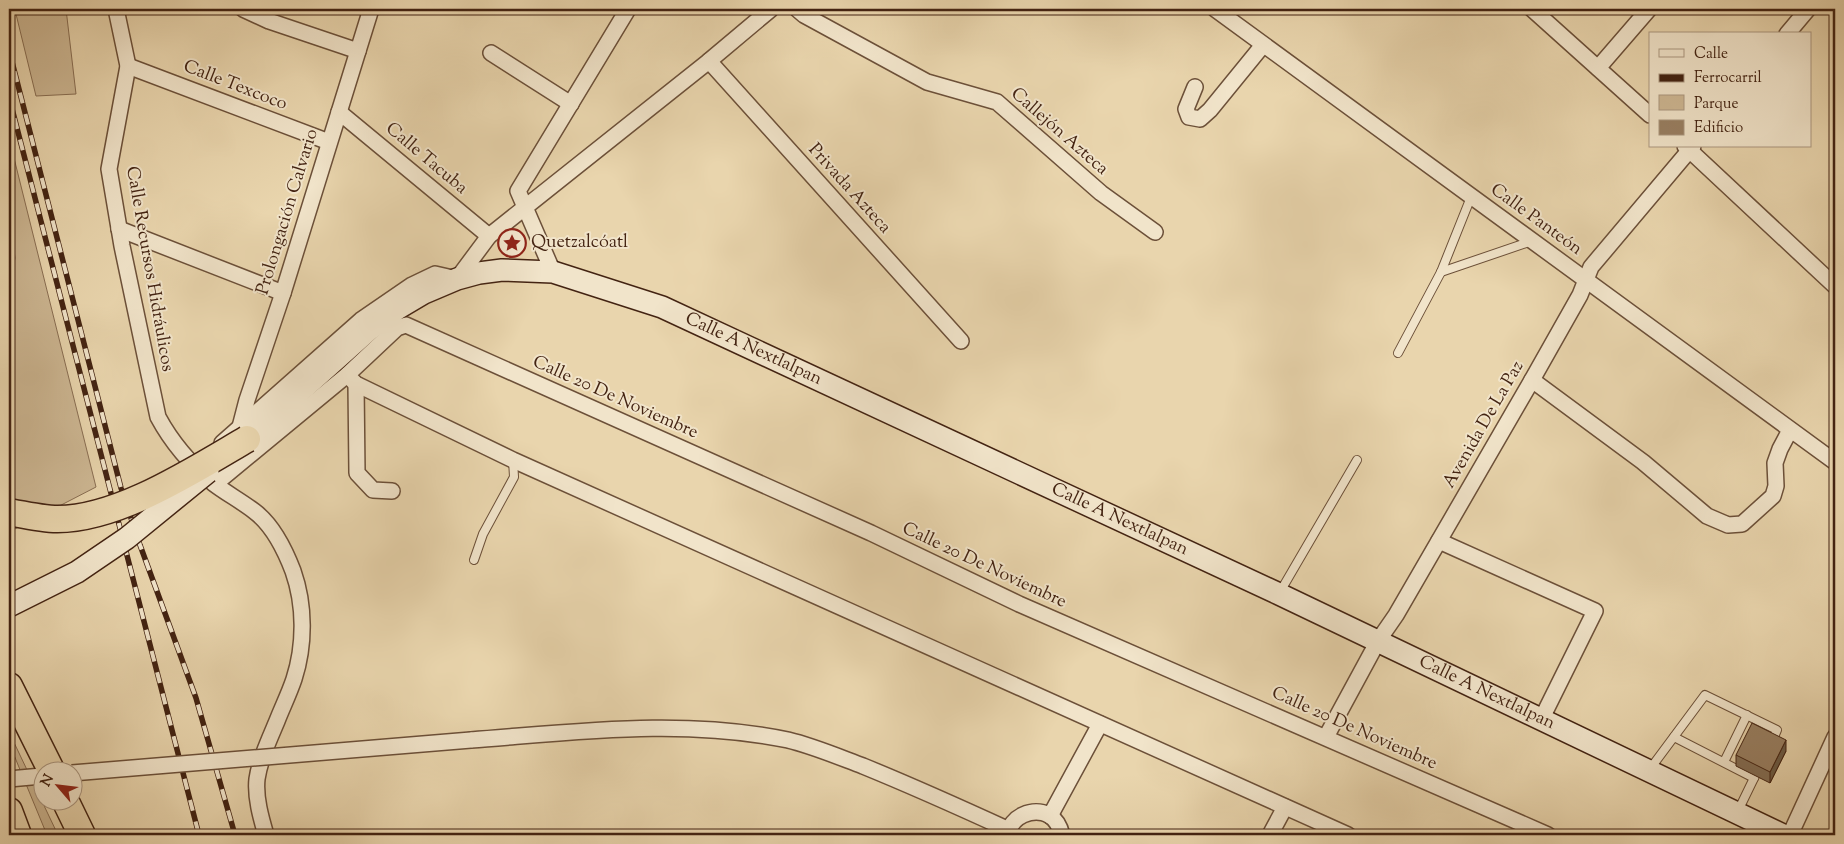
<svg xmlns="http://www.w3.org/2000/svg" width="1844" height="844" viewBox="0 0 1844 844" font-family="'Sorts Mill Goudy',serif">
	<rect width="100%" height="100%" fill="#e9d5ad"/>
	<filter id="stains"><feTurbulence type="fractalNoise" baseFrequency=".004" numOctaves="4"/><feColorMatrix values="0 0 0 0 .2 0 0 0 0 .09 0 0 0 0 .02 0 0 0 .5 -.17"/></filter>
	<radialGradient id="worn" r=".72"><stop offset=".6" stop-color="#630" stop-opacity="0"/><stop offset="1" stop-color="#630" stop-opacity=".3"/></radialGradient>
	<!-- green -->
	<g fill="#cdb793" stroke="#886d52">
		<path d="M 9,9 L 66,9 L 76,94 L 36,96 L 15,10 L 9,11 Z"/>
		<path d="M 9,138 L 96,487 L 9,532 L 9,291 L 15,258 L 11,226 L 9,221 Z"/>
		<path d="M 9,732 L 58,835 L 47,835 L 9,743 Z"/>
	</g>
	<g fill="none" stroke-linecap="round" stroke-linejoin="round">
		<defs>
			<g id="service">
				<path d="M 1441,272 L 1532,241"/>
				<path d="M 1398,353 L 1441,272 L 1471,197"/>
				<path d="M 474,560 L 483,534 L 514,477 L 513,460"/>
				<path d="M 1280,592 L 1357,460"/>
				<path d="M 1674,737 L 1754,778"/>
				<path d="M 1724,762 L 1747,715"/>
				<path d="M 1650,769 L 1705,695 L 1777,730 L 1771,744"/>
				<path d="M 1738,811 L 1755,776"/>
			</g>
			<g id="minor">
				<path d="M 116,9 L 128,66 L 109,169 L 122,246 L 158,417 C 172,443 190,464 213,483 C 226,493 241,501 254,511 C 273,525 285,550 293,571 C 305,605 305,645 294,679 C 289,694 282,708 277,721 C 269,740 260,759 257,779 C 255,797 261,818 266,835"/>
				<path d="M 243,9 L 269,21 L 358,51"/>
				<path d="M 797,9 L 804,15 L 927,82 L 997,102 L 1101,193 L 1155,232"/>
				<path d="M 1215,9 L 1835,462"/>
				<path d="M 1532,9 L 1650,115"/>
				<path d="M 1787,34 L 1808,9"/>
				<path d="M 491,53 L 571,104"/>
				<path d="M 709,61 L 961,341"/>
				<path d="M 128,66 L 329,142"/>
				<path d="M 1598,68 L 1649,9"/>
				<path d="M 1195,87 L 1186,109 L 1189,117 L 1200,119 L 1210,110 L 1263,45"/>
				<path d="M 339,112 L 489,236"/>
				<path d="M 1685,146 L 1835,286"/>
				<path d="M 119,229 L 283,293"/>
				<path d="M 553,272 L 518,191 L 628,9"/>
				<path d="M 347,375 L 356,384 L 513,460 L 1348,835"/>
				<path d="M 1532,380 L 1643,462 L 1707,516 L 1728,525 L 1742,524 L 1773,496 L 1776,486 L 1775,463 L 1780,449 L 1790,430"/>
				<path d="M 356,384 L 357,473 L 373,490 L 392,491"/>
				<path d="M 240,427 L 247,400 L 283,293 L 371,9"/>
				<path d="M 222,443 L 361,320 L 412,285 L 435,274 L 457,279 L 489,236 L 709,61 L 771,9"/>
				<path d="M 215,484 L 347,375 L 397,328 L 406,325 L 871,533 L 1019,604 L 1548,835"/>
				<path d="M 1439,541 L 1595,611 L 1541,720"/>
				<path d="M 1326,737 L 1378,641 L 1396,615 L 1532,380 L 1580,295 L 1591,267 L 1693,146"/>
				<path d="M 471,740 C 577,732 683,718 788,740 C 813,746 839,757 863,766 C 912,786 961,808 1009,830"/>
				<path d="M 9,779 L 42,776"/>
				<path d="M 1050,816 L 1100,724"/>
				<path d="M 1008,835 C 1010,816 1033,807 1049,815 C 1057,820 1060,827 1062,835"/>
				<path d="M 1270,835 L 1285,807"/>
				<path d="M 1790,835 L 1835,737"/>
			</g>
			<g id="secondary">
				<path id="s1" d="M 247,439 L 370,329 L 397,309 L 424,293 L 457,279 L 479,273 L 502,270 L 553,272 L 662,307 L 1279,594 L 1783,835"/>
			</g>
			<g id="motorway">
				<path d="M 9,686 L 52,772"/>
				<path d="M 66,802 L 82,835"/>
				<path d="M 9,811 L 18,835"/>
			</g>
		</defs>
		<!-- service casing -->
		<use href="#service" stroke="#6c5039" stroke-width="10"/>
		<!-- minor casing -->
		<use href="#minor" stroke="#6c5039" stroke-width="18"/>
		<!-- secondary casing -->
		<use href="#secondary" stroke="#432312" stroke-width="24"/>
		<!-- motorway casing -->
		<use href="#motorway" stroke="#432312" stroke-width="29"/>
		<!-- service -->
		<use href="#service" stroke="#f1e4ca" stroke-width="8"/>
		<!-- minor -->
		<use href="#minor" stroke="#f1e4ca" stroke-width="15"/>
		<!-- secondary -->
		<use href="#secondary" stroke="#f1e4ca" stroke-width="21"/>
		<!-- motorway -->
		<use href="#motorway" stroke="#e9d5ad" stroke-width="26"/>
		<defs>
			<g id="rail">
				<path d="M 9,50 L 121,488 L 140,545 L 196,698 L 235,835"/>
				<path d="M 9,97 L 199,835"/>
			</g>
		</defs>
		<!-- rail casing -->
		<use href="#rail" stroke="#432312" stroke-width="5.5"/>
		<!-- rail -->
		<use href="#rail" stroke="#f1e4ca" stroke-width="4" stroke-dasharray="11" stroke-linecap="butt"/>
		<defs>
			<path id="minor-bridge" d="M 72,773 L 471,740"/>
			<path id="secondary-bridge" d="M 9,606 L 77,572 L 127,538 L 208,472"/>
			<path id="motorway-bridge" d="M 9,512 C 24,515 39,518 54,519 C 116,521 194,470 247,439"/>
		</defs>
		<!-- minor-bridge casing -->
		<use href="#minor-bridge" stroke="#6c5039" stroke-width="18" stroke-linecap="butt"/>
		<!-- secondary-bridge casing -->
		<use href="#secondary-bridge" stroke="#432312" stroke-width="24" stroke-linecap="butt"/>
		<!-- motorway-bridge casing -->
		<use href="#motorway-bridge" stroke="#432312" stroke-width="29" stroke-linecap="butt"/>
		<!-- minor-bridge -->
		<use href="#minor-bridge" stroke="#f1e4ca" stroke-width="15"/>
		<!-- secondary-bridge -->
		<use href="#secondary-bridge" stroke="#f1e4ca" stroke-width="21"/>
		<!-- motorway-bridge -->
		<use href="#motorway-bridge" stroke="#e9d5ad" stroke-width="26"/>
	</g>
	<!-- wall -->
	<path fill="#846e55" stroke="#432312" d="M 1786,751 L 1770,783 L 1736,766 L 1736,755 Z"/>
	<!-- shaded-wall -->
	<path fill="#6b5a45" stroke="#432312" d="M 1786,740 L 1786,751 L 1770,783 L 1770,772 Z"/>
	<!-- building -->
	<path fill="#998063" stroke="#432312" d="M 1752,723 L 1786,740 L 1770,772 L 1736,755 Z"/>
	<!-- icons -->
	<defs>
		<symbol id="sight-ring" viewBox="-11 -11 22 22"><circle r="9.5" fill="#f1e4ca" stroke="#8f2418" stroke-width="1.5"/><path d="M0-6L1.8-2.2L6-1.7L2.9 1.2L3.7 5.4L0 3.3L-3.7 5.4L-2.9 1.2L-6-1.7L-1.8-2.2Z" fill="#8f2418"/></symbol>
	</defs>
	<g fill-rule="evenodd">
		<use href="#sight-ring" x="496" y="227" width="32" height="32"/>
	</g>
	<g text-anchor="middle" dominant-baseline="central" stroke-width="4" stroke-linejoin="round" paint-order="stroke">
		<!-- street labels -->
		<g font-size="18" fill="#432312" stroke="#f1e4ca">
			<text transform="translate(235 86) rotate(21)">Calle Texcoco</text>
			<text transform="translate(1059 132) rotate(41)">Callejón Azteca</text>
			<text transform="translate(426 159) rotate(40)">Calle Tacuba</text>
			<text transform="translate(849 189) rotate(48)">Privada Azteca</text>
			<text transform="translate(288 212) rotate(-73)">Prolongación Calvario</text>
			<text transform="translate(1536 220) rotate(36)">Calle Panteón</text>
			<text transform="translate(149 269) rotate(80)">Calle Recursos Hidráulicos</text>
			<text stroke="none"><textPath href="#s1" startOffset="578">Calle A Nextlalpan</textPath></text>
			<text transform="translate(615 398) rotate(24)">Calle 20 De Noviembre</text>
			<text transform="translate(1484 425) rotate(-60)">Avenida De La Paz</text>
			<text stroke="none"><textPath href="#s1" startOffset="982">Calle A Nextlalpan</textPath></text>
			<text transform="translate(984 566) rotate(25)">Calle 20 De Noviembre</text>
			<text stroke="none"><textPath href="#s1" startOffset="1388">Calle A Nextlalpan</textPath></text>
			<text transform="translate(1354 729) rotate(24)">Calle 20 De Noviembre</text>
		</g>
		<!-- poi labels -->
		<g font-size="18" fill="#432312" stroke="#f1e4ca" text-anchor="start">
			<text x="531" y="243">Quetzalcóatl</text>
		</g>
	</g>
	<!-- margin -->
	<rect width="1844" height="844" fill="none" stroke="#e9d5ad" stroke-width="30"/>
	<rect x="10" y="10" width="1824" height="824" fill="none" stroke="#432312" stroke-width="2.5"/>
	<rect x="15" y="15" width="1814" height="814" fill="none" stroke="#432312"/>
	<!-- legend -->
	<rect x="1649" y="32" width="162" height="115" fill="#f1e4ca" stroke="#ab9780"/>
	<rect x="1659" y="49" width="25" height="8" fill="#f1e4ca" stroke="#ab9780"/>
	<text x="1694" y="58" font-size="15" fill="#432312">Calle</text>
	<rect x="1659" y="74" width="25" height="8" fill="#432312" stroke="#ab9780"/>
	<text x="1694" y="82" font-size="15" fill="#432312">Ferrocarril</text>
	<rect x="1659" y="95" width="25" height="15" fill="#cdb793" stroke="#ab9780"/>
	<text x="1694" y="108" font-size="15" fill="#432312">Parque</text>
	<rect x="1659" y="120" width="25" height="15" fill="#998063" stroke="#ab9780"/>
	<text x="1694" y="132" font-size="15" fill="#432312">Edificio</text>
	<!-- north arrow -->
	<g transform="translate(58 786) rotate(298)"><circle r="24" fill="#f1e4ca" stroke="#ab9780"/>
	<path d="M0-4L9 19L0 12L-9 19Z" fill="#8f2418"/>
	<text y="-8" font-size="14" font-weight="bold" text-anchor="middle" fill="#432312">N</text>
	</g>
	<rect width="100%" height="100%" filter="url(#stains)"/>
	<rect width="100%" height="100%" fill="url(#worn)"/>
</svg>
